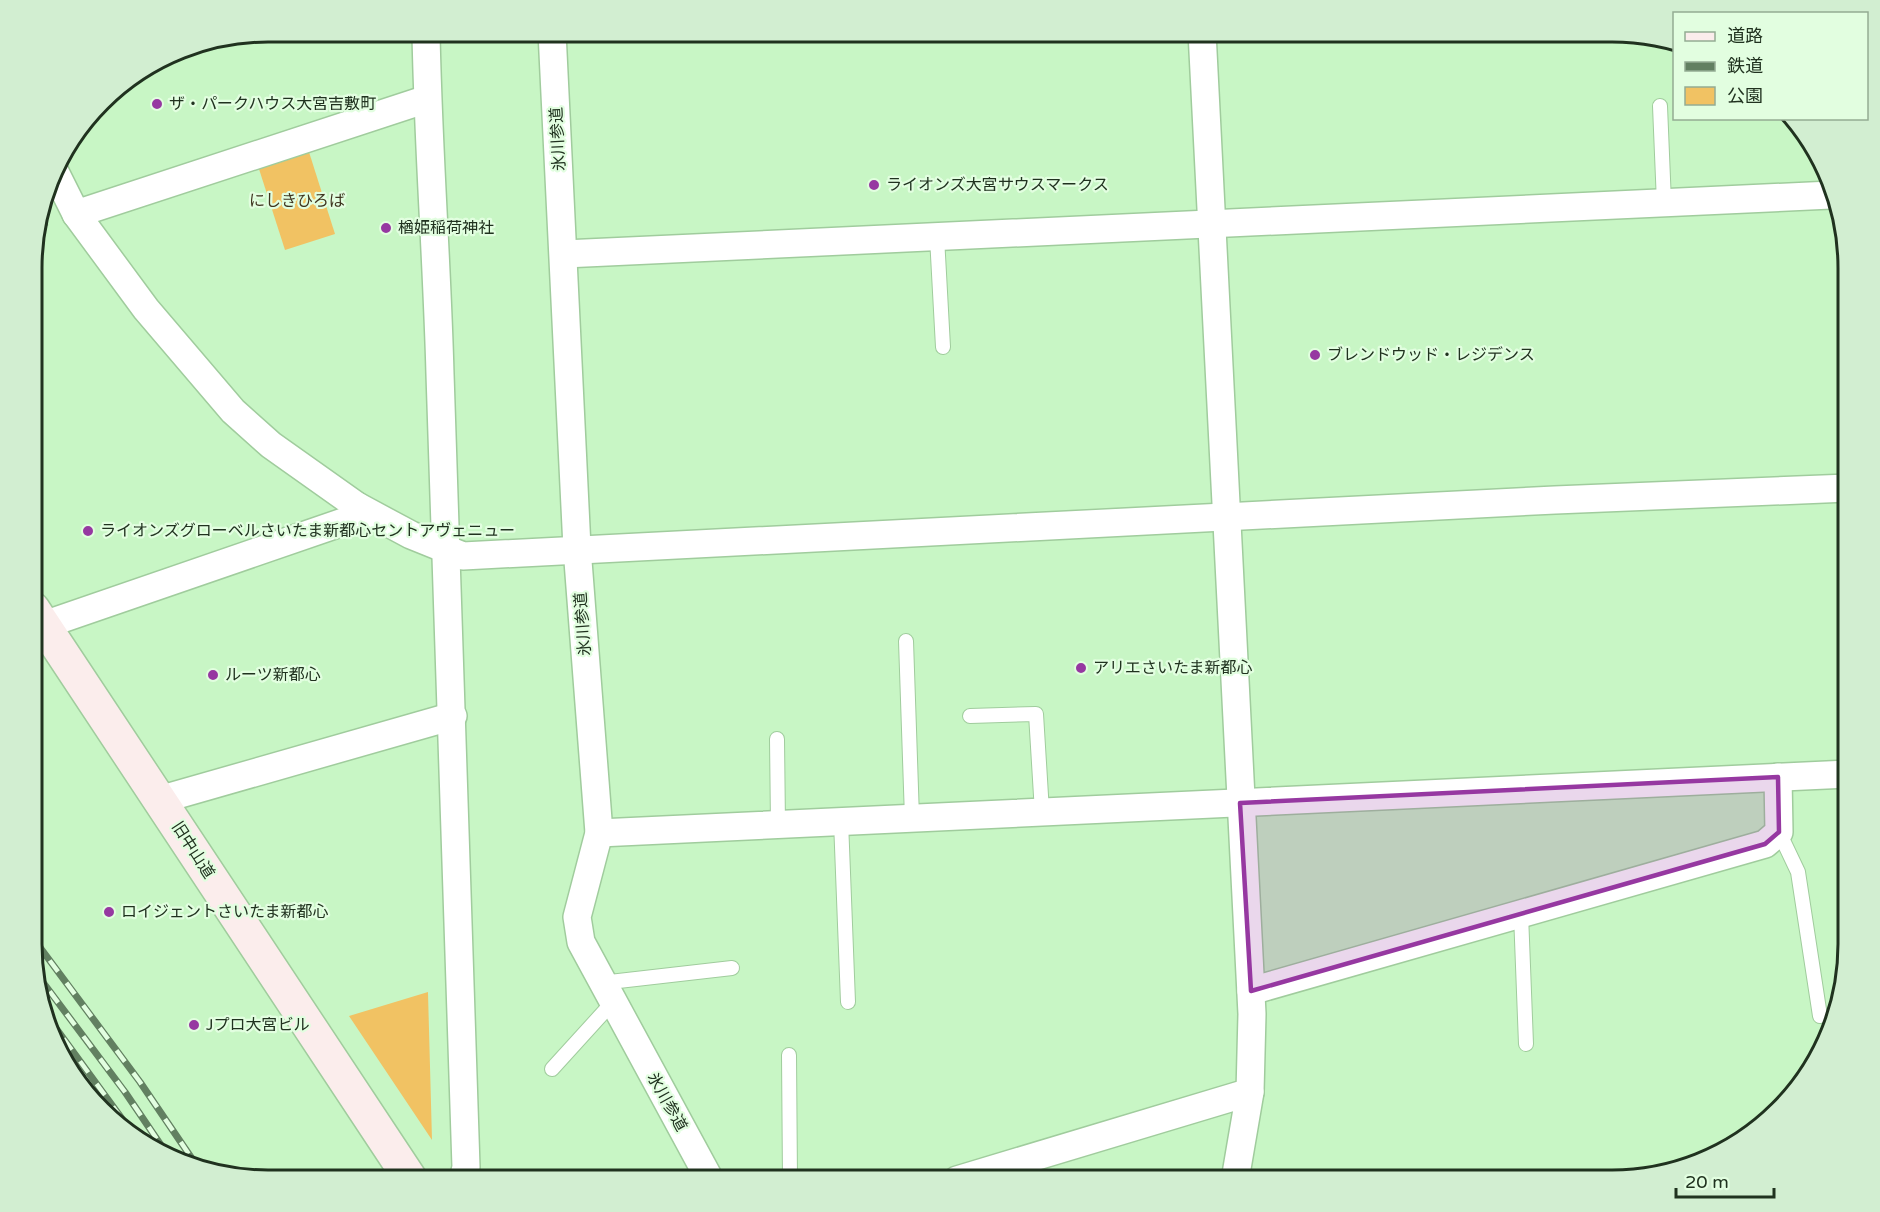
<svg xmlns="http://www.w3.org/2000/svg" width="1880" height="1212" viewBox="0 0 1880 1212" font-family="'Varela Round','Noto Sans JP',sans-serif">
	<defs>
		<pattern id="water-ripples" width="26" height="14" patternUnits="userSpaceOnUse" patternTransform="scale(1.5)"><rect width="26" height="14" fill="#cd7dd7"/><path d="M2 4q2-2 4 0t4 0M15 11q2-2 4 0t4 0" fill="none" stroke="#a667ae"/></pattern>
	</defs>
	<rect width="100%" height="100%" fill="#c8f6c5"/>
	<!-- green -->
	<g fill="#f1c263">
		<path d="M 309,152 L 335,234 L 285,250 L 259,169 Z"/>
		<path d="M 428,992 L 428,993 L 432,1140 L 349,1016 Z"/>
	</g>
	<!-- water -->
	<path fill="url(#water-ripples)" stroke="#9966a0" stroke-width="1.5" d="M 1507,32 L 1613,32 L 1621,33 L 1507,39 Z"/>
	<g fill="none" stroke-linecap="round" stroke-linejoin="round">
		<defs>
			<g id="lane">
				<path d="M 1660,106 L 1664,203"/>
				<path d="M 937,237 L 943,347"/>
				<path d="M 906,641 L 912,818"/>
				<path d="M 970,716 L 1036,714 L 1042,812"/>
				<path d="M 777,739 L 778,825"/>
				<path d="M 841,821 L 848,1002"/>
				<path d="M 1779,832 L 1798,872 L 1820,1016"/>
				<path d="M 1521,914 L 1526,1044"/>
				<path d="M 601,983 L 732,968"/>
				<path d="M 789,1055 L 790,1180"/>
				<path d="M 552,1069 L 612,1003"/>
			</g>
			<g id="street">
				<path d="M 426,32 C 428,146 437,260 440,374 C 448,638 459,902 466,1167 L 463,1180"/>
				<path d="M 552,32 L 577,548 L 599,833 L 577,917 L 581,942 L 710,1180"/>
				<path d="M 1202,32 L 1252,1014 L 1250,1092 L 1235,1180"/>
				<path d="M 54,170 L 76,214 L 146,309 L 233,411 L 271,445 L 357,506 L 411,535 L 463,556 L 1555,500 L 1848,488"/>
				<path d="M 76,214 L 427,99"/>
				<path d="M 564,254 L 1831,195"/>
				<path d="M 44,625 L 349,520 L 357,506"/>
				<path d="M 159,800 L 453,716"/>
				<path d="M 599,833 L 1848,774"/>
				<path d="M 1251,991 L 1765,844 L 1779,832 L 1778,777"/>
				<path d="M 957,1180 L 1250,1092"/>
			</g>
			<path id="secondary" d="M 33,609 L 411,1180"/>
		</defs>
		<!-- lane casing -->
		<use href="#lane" stroke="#a0cc9d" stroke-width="16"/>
		<!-- street casing -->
		<use href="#street" stroke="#a0cc9d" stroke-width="30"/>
		<!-- secondary casing -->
		<use href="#secondary" stroke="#a0cc9d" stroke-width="36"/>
		<!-- path -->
		<path stroke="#85a782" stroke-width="4" stroke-dasharray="6 3" stroke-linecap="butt" d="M 35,232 L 49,222"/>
		<!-- lane -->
		<use href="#lane" stroke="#fff" stroke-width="14"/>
		<!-- street -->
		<use href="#street" stroke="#fff" stroke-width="27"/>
		<!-- secondary -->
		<use href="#secondary" stroke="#fbedec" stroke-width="33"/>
		<defs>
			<g id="rail">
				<path d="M 33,938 L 140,1082 L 199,1169"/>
				<path d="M 33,969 L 125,1092 L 169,1157"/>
				<path d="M 47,1016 L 139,1142"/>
			</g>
		</defs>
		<!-- rail casing -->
		<use href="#rail" stroke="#628061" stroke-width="7"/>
		<!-- rail -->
		<use href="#rail" stroke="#e2fee0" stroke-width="4.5" stroke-dasharray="14" stroke-linecap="butt"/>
	</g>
	<!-- marked area -->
	<path fill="#9638a1" fill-opacity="0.2" stroke="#9638a1" stroke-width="4.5" stroke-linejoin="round" d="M 1778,777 L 1779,832 L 1765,844 L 1251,991 L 1240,803 Z"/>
	<!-- markers -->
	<g fill="#9638a1" stroke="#e2fee0" stroke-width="2">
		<circle cx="157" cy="104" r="6"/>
		<circle cx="874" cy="185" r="6"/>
		<circle cx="386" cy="228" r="6"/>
		<circle cx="1315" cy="355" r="6"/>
		<circle cx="88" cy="531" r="6"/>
		<circle cx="1081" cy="668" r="6"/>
		<circle cx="213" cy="675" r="6"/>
		<circle cx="109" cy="912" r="6"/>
		<circle cx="194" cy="1025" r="6"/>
	</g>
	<g text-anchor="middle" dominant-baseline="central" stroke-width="4.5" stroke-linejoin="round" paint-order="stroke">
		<!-- poi labels -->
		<g font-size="16" fill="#20321f" stroke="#e2fee0" text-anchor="start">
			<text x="169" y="104">ザ・パークハウス大宮吉敷町</text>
			<text x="886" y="185">ライオンズ大宮サウスマークス</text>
			<text x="398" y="228">楢姫稲荷神社</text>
			<text x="1327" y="355">ブレンドウッド・レジデンス</text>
			<text x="100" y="531">ライオンズグローベルさいたま新都心セントアヴェニュー</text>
			<text x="1093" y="668">アリエさいたま新都心</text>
			<text x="225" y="675">ルーツ新都心</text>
			<text x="121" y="912">ロイジェントさいたま新都心</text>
			<text x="206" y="1025">Jプロ大宮ビル</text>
		</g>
		<!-- street labels -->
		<g font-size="16" fill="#20321f" stroke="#e2fee0">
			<text transform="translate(558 139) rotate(-93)">氷川参道</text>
			<text transform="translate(583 624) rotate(-94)">氷川参道</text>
			<text transform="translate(193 850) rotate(57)">旧中山道</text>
			<text transform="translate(667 1102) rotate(61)">氷川参道</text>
		</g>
		<!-- park labels -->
		<g font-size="16" fill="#3e341f" stroke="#e2fee0">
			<text x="297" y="201">にしきひろば</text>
		</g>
	</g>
	<!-- crop -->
	<path d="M0 0H1880V1212H0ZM268 42H1612A226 226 0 0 1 1838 268V944A226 226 0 0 1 1612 1170H268A226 226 0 0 1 42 944V268A226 226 0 0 1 268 42Z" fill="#d2eed1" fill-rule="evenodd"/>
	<path fill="none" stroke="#20321f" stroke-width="3" d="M268 42H1612A226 226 0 0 1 1838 268V944A226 226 0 0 1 1612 1170H268A226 226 0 0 1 42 944V268A226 226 0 0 1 268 42Z"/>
	<!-- legend -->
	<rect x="1673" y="12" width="195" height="108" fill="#e2fee0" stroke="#94ac93" stroke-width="1.5"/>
	<rect x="1685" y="32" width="30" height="9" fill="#fbedec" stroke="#94ac93" stroke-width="1.5"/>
	<text x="1727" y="42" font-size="18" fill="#20321f">道路</text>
	<rect x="1685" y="62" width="30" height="9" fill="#628061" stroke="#94ac93" stroke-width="1.5"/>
	<text x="1727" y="72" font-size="18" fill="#20321f">鉄道</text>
	<rect x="1685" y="87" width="30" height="18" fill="#f1c263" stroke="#94ac93" stroke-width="1.5"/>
	<text x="1727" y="102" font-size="18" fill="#20321f">公園</text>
	<!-- scale -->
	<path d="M1676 1188v9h98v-9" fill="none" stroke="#20321f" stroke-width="3"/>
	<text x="1685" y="1188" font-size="18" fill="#20321f" stroke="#e2fee0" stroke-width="4.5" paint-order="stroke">20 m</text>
</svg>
